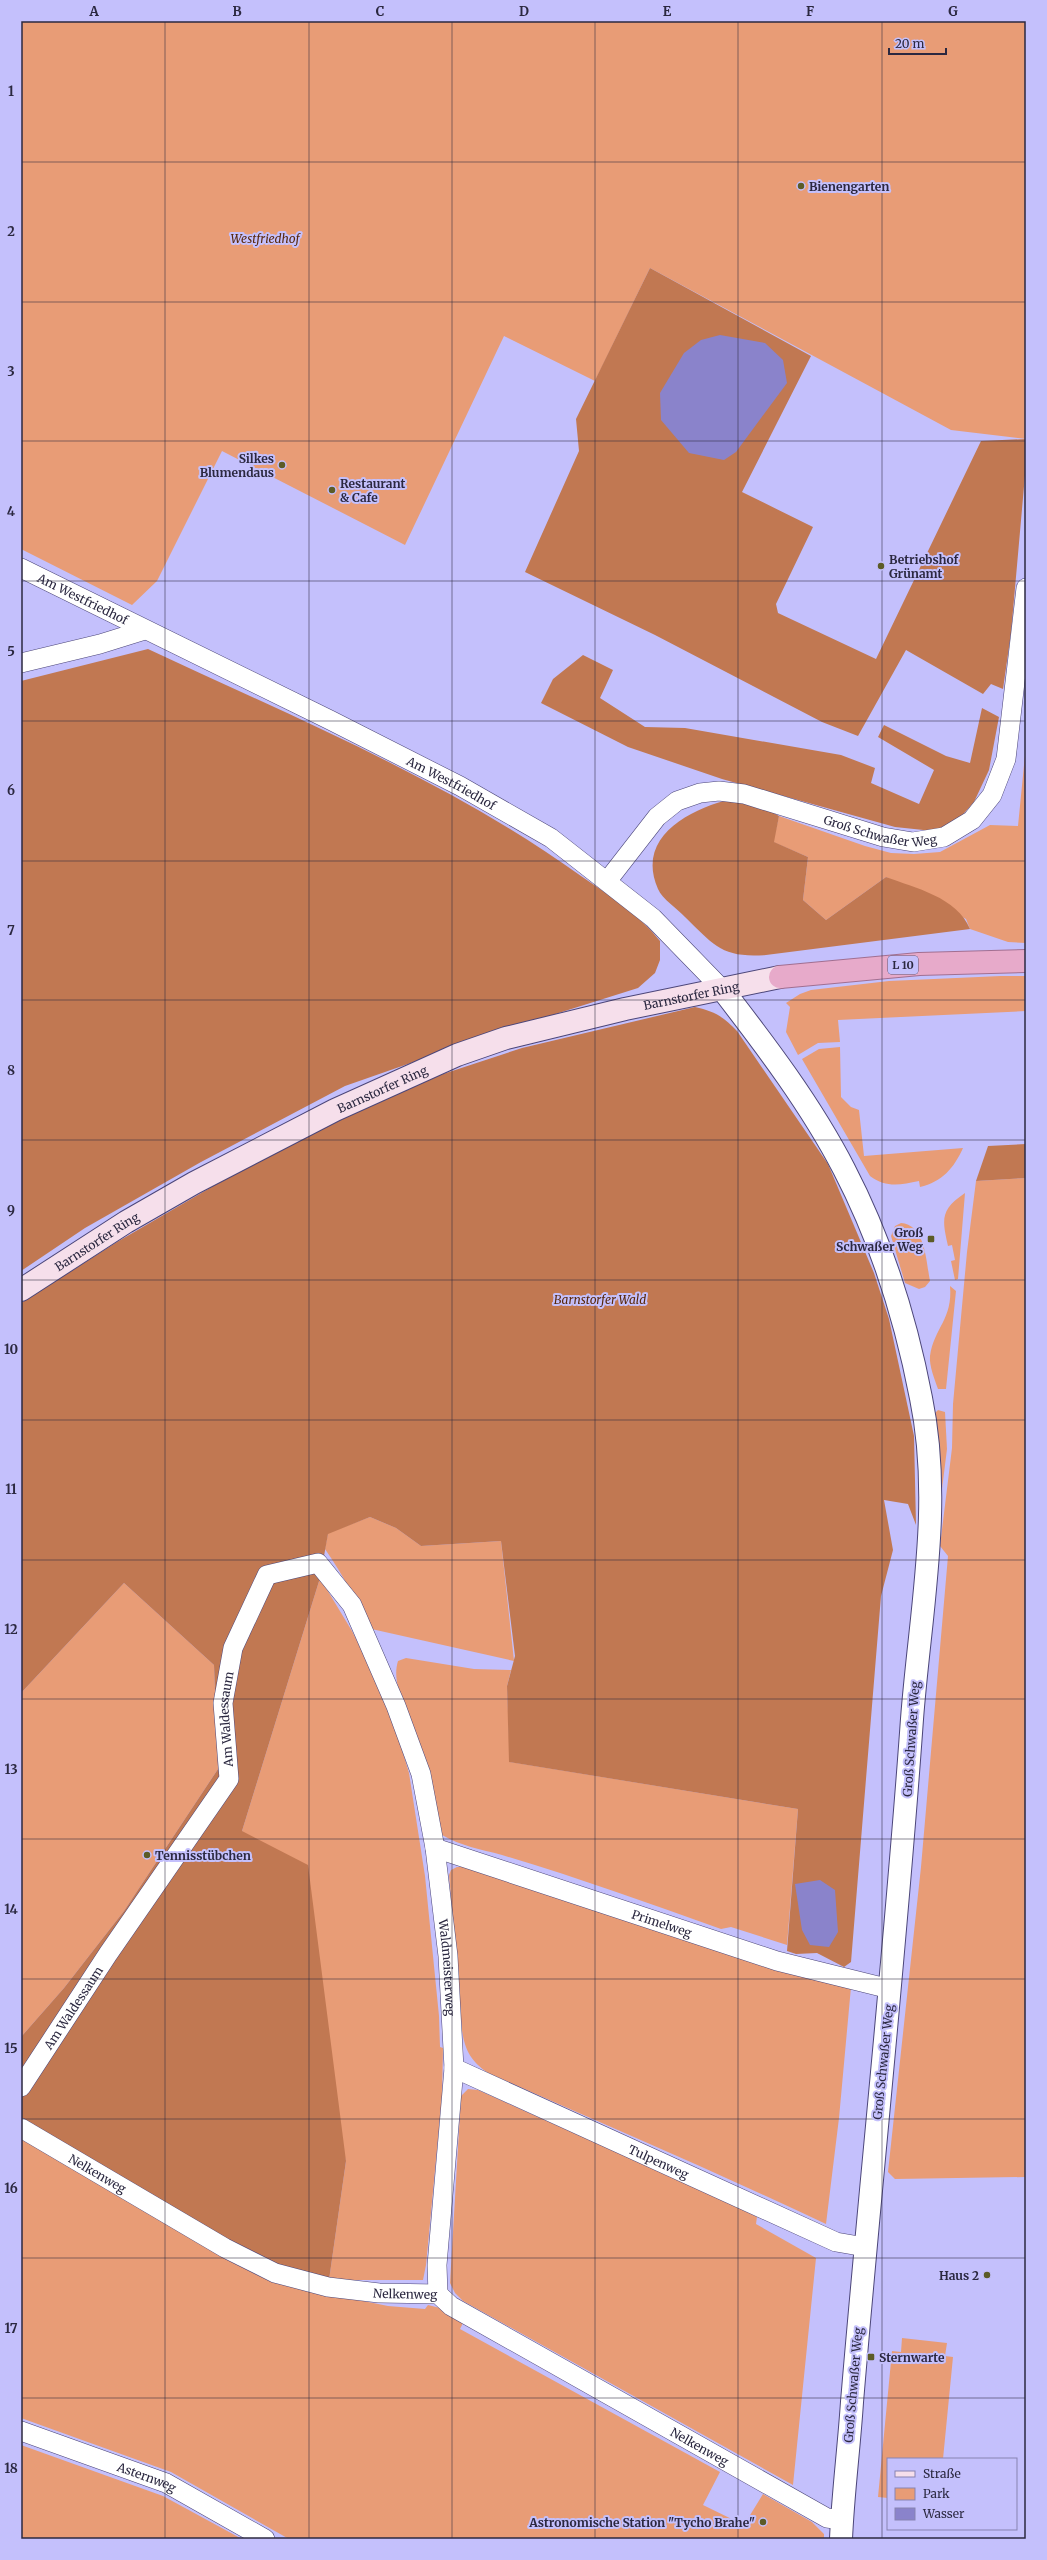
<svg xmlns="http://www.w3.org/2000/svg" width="1047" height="2560" viewBox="0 0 1047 2560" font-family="Merriweather,serif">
	<rect width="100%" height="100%" fill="#c4c0fc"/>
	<!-- green -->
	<g fill="#e89c76">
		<path d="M 21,21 L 1026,21 L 1026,439 L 951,430 L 650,268 L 595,381 L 504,336 L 405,545 L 222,451 L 157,581 L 132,605 L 21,549 Z"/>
		<path d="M 1026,745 L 1026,943 L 1008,942 L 970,929 L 966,919 L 886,877 L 826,920 L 803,900 L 808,857 L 773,842 L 779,816 L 865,846 L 891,853 L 914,854 L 940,852 L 990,825 L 1018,826 Z"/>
		<path d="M 1001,976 L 1026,976 L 1026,1011 L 838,1020 L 840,1042 L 818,1043 L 798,1055 L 786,1032 L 790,1007 L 786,1003 L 800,994 L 811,990 L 889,981 Z"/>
		<path d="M 840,1047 L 841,1097 L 851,1107 L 859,1110 L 864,1156 L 963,1148 C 954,1168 942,1182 920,1187 L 919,1181 C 900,1185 886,1188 870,1176 L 802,1059 L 819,1049 Z"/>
		<path d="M 1026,1178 L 1026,2177 L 895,2179 L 888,2172 L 921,1867 L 948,1556 L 940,1546 L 952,1448 L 953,1404 L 967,1252 L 976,1181 Z"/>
		<path d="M 965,1193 L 958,1279 L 955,1280 L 951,1261 L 955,1260 L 952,1245 L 948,1246 C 942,1219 940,1210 965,1193 Z"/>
		<path d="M 901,1223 C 926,1225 926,1262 930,1281 L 925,1287 L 919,1289 L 905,1283 L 891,1236 L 895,1226 Z"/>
		<path d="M 950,1286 L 956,1291 L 946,1389 L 938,1389 C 935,1380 929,1366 930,1356 C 934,1328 953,1319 950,1286 Z"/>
		<path d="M 938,1410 L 945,1412 L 947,1449 L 940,1505 L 934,1414 Z"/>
		<path d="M 370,1517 L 396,1528 L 421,1546 L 501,1541 L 514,1661 L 367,1628 C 356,1599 343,1575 325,1549 L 328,1533 Z"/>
		<path d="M 320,1578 L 352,1631 L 388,1702 L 409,1773 L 425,1876 L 439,2016 L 440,2047 L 443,2048 L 442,2097 L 426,2265 L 423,2280 L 329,2280 L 346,2161 L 242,1831 Z"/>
		<path d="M 124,1583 L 214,1665 L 218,1769 L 124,1911 L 64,1988 L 21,2037 L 21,1693 Z"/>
		<path d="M 406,1658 L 474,1669 L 511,1670 L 507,1686 L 510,1762 L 798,1809 L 787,1945 L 731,1927 L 721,1929 C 648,1903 576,1877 502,1855 C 480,1849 461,1846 442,1835 C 434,1803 426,1771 418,1740 C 411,1716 390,1686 398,1661 Z"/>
		<path d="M 457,1867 L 463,1867 L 851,1987 L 839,2118 L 826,2224 C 714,2171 601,2123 488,2073 C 471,2061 465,2051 462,2030 L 449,1875 L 451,1870 Z"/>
		<path d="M 468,2089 L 478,2090 L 728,2202 L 757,2217 L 756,2224 L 816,2258 L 793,2485 L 463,2301 L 455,2293 L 450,2283 L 461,2096 Z"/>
		<path d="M 21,2135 L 304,2289 L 388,2306 L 425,2309 L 428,2305 L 444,2309 L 464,2321 L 460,2329 L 720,2472 L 703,2505 L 744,2525 L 763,2494 L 812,2522 L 824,2534 L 824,2539 L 289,2539 L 171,2472 L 21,2418 Z"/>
		<path d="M 902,2338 L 947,2343 L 945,2356 L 953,2357 L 943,2459 L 888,2459 L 888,2498 L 878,2497 L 892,2351 L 901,2352 Z"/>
		<path d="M 21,2445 L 163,2496 L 242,2539 L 21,2539 Z"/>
	</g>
	<!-- forest -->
	<g fill="#c17852">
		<path d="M 650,268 L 811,356 L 742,492 L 813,527 L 776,604 L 778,613 L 876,659 L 981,441 L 1026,439 L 1026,464 L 1011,633 L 1003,689 L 991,684 L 983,694 L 906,650 L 858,736 L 822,722 L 655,635 L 525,572 L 579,451 L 576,419 Z"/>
		<path d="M 148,649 C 295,718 449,781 581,876 C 609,895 639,914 660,941 L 660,960 L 655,973 L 638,988 L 511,1028 L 345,1086 L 201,1162 L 85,1228 L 21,1271 L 21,681 Z"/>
		<path d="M 583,655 L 613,670 L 600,698 L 645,727 L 685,728 L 841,755 L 875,768 L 871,783 L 919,804 L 934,770 L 878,737 L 884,725 L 946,756 L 970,763 L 982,708 L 999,717 L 989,770 L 974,802 L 958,820 L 933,831 L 895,827 L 722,779 L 628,747 L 541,703 L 553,679 Z"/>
		<path d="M 731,799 L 760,805 L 779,816 L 774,842 L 808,857 L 803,900 L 826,920 L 886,877 C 915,888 957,897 970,929 L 766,955 C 722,958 715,946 685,917 C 678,909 662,899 658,889 C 635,837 690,809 731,799 Z"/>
		<path d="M 695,1007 C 714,1011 724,1017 737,1031 L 828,1164 L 874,1273 L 889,1319 L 914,1436 L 916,1525 L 908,1504 L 884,1500 L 893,1550 L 881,1596 L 851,1962 L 844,1967 L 817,1953 L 796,1954 L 787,1951 L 798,1809 L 509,1762 L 507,1686 L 515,1656 L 501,1541 L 421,1546 L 396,1528 L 370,1517 L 328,1534 L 320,1578 L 242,1831 L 308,1865 L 346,2161 L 328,2287 L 275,2273 L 21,2128 L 21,2037 L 64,1988 L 124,1911 L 218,1769 L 214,1665 L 124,1583 L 21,1693 L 21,1303 L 117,1242 L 215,1185 L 365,1106 L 443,1074 L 522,1048 Z"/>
		<path d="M 1026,1144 L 1026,1178 L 976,1181 L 988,1146 Z"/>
	</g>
	<!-- water -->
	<g fill="#8a83cb">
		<path d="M 720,335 L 765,343 L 783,360 L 787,383 L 736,452 L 724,460 L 689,453 L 661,420 L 660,393 L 684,353 L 701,340 Z"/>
		<path d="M 820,1880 L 835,1890 L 838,1932 L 829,1947 L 810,1945 L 802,1930 L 795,1884 Z"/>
	</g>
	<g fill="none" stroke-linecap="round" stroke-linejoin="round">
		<defs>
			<g id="minor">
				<path id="s1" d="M 21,568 L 330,720 L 460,786 L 551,838 L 653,918 L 722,989"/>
				<path d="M 21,663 L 100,644 L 145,630"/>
				<path id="s2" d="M 608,880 L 657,817 L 677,801 L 700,793 L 719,791 L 744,794 L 883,837 L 913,842 L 944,837 L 972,820 L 992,795 L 1006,759 L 1026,588"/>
				<path id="s3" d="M 435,1848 L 777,1961 L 890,1989"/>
				<path id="s4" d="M 454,2068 L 836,2242 L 865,2247"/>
				<path id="s5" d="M 21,2087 L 108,1954 L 229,1779 L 223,1703 L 233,1648 L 267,1575 L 318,1563 L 352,1605 L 396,1706 L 421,1774 L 435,1848 L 448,1956 L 454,2068 L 437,2265 L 438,2294"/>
				<path id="s6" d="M 21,2128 L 225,2248 L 275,2273 L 328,2287 L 379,2293 L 438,2294 L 451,2306 L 827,2518 L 842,2520"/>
				<path id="s7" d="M 21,2431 L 166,2483 L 265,2539"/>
			</g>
			<path id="tertiary" d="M 722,989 C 766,1046 811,1105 844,1169 C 881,1240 906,1320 921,1398 C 943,1504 920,1613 912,1719 C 896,1947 871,2175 852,2402 C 849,2448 843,2493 841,2539"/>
			<g id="secondary">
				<path id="s8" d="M 21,1290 L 126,1222 L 194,1183 L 335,1110 L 457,1055 L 506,1038 L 625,1009 L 780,977"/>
			</g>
			<path id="trunk" d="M 780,977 L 919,964 L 1026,961"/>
		</defs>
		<!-- minor casing -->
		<use href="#minor" stroke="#4c4679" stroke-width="20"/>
		<!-- tertiary casing -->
		<use href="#tertiary" stroke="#4c4679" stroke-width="24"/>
		<!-- secondary casing -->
		<use href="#secondary" stroke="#4c4679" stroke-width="24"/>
		<!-- trunk casing -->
		<use href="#trunk" stroke="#a16f91" stroke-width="24"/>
		<!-- minor -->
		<use href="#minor" stroke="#fff" stroke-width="19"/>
		<!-- tertiary -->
		<use href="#tertiary" stroke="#fff" stroke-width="22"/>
		<!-- secondary -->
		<use href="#secondary" stroke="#f6dfeb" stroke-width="22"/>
		<!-- trunk -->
		<use href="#trunk" stroke="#e7aaca" stroke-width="22"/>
	</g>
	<!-- grid -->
	<path fill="none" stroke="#2b2840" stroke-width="1" stroke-opacity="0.55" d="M 165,21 L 165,2539M 309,21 L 309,2539M 452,21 L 452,2539M 595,21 L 595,2539M 738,21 L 738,2539M 882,21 L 882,2539M 21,162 L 1026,162M 21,302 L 1026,302M 21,441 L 1026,441M 21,581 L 1026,581M 21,721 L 1026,721M 21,861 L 1026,861M 21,1000 L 1026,1000M 21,1140 L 1026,1140M 21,1280 L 1026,1280M 21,1420 L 1026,1420M 21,1560 L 1026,1560M 21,1699 L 1026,1699M 21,1839 L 1026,1839M 21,1979 L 1026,1979M 21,2119 L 1026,2119M 21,2258 L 1026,2258M 21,2398 L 1026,2398"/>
	<!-- markers -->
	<g fill="#5c5b27" stroke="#c4c0fc" stroke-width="1.5">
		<circle cx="801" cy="186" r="4"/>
		<circle cx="282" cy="465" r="4"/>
		<circle cx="332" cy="490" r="4"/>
		<circle cx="881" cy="566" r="4"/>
		<rect x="927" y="1235" width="8" height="8" rx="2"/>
		<circle cx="147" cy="1855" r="4"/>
		<circle cx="987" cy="2275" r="4"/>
		<rect x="867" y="2353" width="8" height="8" rx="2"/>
		<circle cx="763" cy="2522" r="4"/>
	</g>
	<g text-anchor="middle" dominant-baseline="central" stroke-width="4" stroke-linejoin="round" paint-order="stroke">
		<!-- shield labels -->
		<rect fill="#c4c0fc" stroke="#595678" stroke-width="1" x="888" y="956" width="30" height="18" rx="3"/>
		<g font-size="11" font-weight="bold" fill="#2b2840">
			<text x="903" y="965">L 10</text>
		</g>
		<!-- poi labels -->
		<g font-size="12" font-weight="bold" fill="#2b2840" stroke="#c4c0fc" text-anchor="start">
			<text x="809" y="186">Bienengarten</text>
			<text x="274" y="458" text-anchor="end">Silkes<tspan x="274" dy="14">Blumendaus</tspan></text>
			<text x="340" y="483">Restaurant<tspan x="340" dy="14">&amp; Cafe</tspan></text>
			<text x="889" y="559">Betriebshof<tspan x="889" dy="14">Grünamt</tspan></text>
			<text x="923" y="1232" text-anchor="end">Groß<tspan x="923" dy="14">Schwaßer Weg</tspan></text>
			<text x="155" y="1855">Tennisstübchen</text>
			<text x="979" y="2275" text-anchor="end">Haus 2</text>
			<text x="879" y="2357">Sternwarte</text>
			<text x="755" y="2522" text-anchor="end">Astronomische Station "Tycho Brahe"</text>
		</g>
		<!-- park labels -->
		<g font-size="12" font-style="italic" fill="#57270a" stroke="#c4c0fc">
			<text x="265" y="238">Westfriedhof</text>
			<text x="600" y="1299">Barnstorfer Wald</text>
		</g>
		<!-- street labels -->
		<g font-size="12" fill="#2b2840" stroke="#c4c0fc">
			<text stroke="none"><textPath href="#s1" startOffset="69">Am Westfriedhof</textPath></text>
			<text stroke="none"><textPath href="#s1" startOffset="481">Am Westfriedhof</textPath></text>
			<text stroke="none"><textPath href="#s2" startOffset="316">Groß Schwaßer Weg</textPath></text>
			<text stroke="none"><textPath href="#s8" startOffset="738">Barnstorfer Ring</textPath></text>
			<text stroke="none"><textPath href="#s8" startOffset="414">Barnstorfer Ring</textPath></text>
			<text stroke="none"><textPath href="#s8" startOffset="90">Barnstorfer Ring</textPath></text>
			<text stroke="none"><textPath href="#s5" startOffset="432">Am Waldessaum</textPath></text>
			<text transform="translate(911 1739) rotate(-86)">Groß Schwaßer Weg</text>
			<text stroke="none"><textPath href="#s3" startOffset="239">Primelweg</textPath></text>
			<text stroke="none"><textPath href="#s5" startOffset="1069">Waldmeisterweg</textPath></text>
			<text stroke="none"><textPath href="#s5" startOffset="95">Am Waldessaum</textPath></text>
			<text transform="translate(883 2062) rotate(-84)">Groß Schwaßer Weg</text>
			<text stroke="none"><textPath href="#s4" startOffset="225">Tulpenweg</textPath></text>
			<text stroke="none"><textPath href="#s6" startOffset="89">Nelkenweg</textPath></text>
			<text stroke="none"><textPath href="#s6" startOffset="425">Nelkenweg</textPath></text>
			<text transform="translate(853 2385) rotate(-85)">Groß Schwaßer Weg</text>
			<text stroke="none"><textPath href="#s6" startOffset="761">Nelkenweg</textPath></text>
			<text stroke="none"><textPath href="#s7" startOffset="134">Asternweg</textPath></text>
		</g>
	</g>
	<!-- border -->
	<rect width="1047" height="2560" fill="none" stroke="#c4c0fc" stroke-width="44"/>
	<!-- legend -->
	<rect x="887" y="2458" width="130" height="72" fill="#c4c0fc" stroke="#8783b1"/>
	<rect x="895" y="2471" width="20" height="6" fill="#f6dfeb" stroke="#8783b1"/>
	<text x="923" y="2478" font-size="12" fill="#2b2840">Straße</text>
	<rect x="895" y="2488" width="20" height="12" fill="#e89c76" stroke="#8783b1"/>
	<text x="923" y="2498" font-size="12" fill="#2b2840">Park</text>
	<rect x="895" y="2508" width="20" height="12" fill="#8a83cb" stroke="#8783b1"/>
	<text x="923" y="2518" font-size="12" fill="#2b2840">Wasser</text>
	<!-- scale -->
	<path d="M889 48v6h57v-6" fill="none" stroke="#2b2840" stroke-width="2"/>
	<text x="895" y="48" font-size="12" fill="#2b2840" stroke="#c4c0fc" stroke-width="3" paint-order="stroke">20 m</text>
	<rect x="22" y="22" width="1003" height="2516" fill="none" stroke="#2b2840" stroke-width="1.5"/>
	<g font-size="13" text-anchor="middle" font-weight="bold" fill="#2b2840">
		<text x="94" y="16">A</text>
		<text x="237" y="16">B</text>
		<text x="380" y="16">C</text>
		<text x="524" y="16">D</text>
		<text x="667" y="16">E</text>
		<text x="810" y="16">F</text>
		<text x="953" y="16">G</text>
		<text x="11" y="96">1</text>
		<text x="11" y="236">2</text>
		<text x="11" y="376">3</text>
		<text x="11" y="516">4</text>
		<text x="11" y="656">5</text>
		<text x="11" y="795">6</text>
		<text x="11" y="935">7</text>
		<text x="11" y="1075">8</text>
		<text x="11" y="1215">9</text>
		<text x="11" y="1354">10</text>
		<text x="11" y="1494">11</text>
		<text x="11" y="1634">12</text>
		<text x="11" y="1774">13</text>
		<text x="11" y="1914">14</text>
		<text x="11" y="2053">15</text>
		<text x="11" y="2193">16</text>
		<text x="11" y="2333">17</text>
		<text x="11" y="2473">18</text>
	</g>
</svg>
